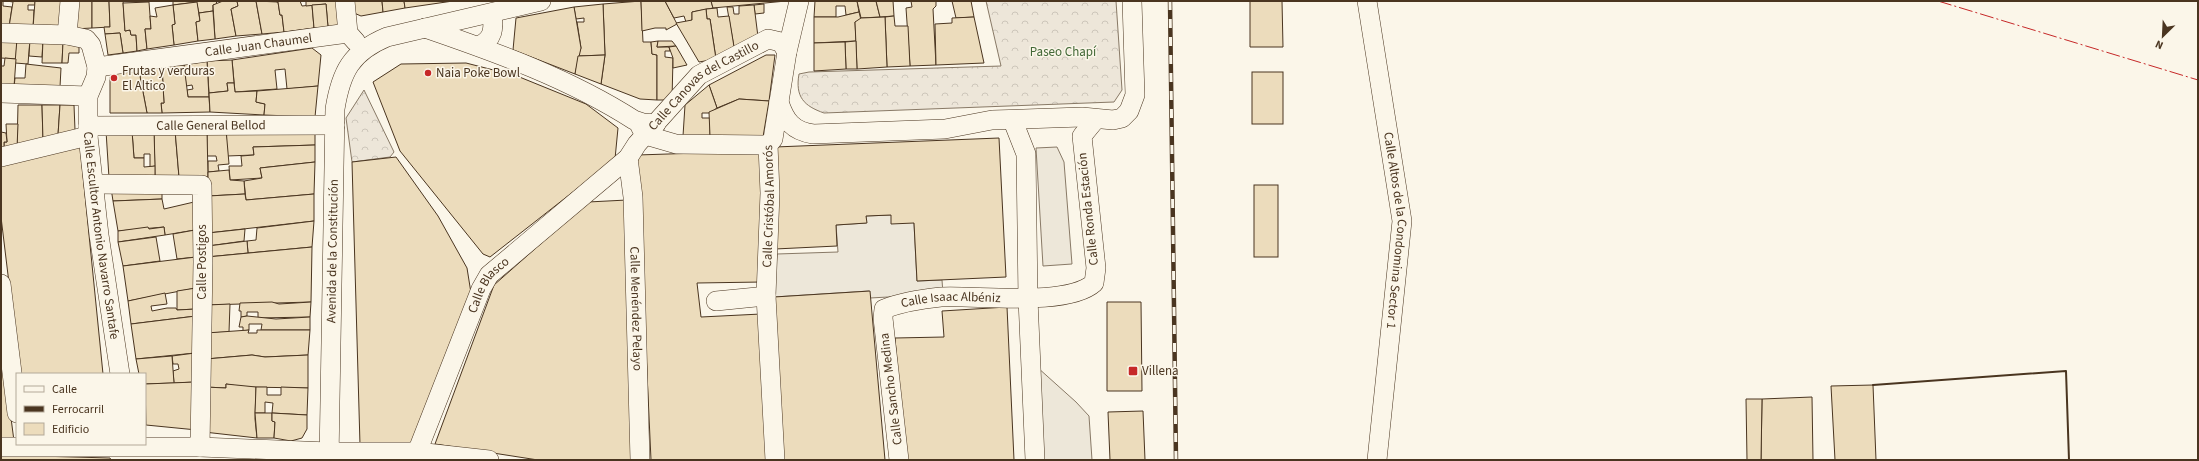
<svg xmlns="http://www.w3.org/2000/svg" width="2199" height="461" viewBox="0 0 2199 461" font-family="'Source Sans 3',sans-serif">
	<defs>
		<pattern id="forest-crowns" width="20" height="18" patternUnits="userSpaceOnUse"><rect width="20" height="18" fill="#ede6d9"/><path d="M2 6a3 3 0 1 1 6 0M12 15a3 3 0 1 1 6 0" fill="none" stroke="#cdc6ba"/></pattern>
	</defs>
	<rect width="100%" height="100%" fill="#fbf6e9"/>
	<!-- forest -->
	<g fill="url(#forest-crowns)" stroke="#887966">
		<path d="M 986,1 L 1116,1 L 1122,90 L 1114,102 L 824,113 C 804,106 795,97 799,74 L 809,72 L 1001,66 Z"/>
		<path d="M 364,90 L 394,152 L 390,157 L 352,162 L 346,118 Z"/>
	</g>
	<!-- parking -->
	<g fill="#ede7d9" stroke="#887966">
		<path d="M 1057,147 L 1064,162 L 1072,264 L 1043,266 L 1036,148 Z"/>
		<path d="M 891,215 L 914,223 L 917,281 L 942,280 L 943,294 L 870,298 L 869,291 L 774,297 L 777,254 L 838,252 L 836,225 L 866,223 L 866,216 Z"/>
		<path d="M 1037,367 L 1076,402 L 1089,416 L 1092,460 L 1041,460 Z"/>
	</g>
	<!-- building -->
	<g fill="#ecdcbc" stroke="#4a3520">
		<path d="M 1,1 L 3,1 L 3,6 L 12,7 L 9,27 L 1,27 Z"/>
		<path d="M 7,1 L 35,1 L 35,5 L 28,5 L 28,10 L 34,10 L 33,28 L 9,27 L 13,2 Z"/>
		<path d="M 35,1 L 64,1 L 61,29 L 33,28 Z"/>
		<path d="M 75,1 L 92,1 L 92,28 L 74,29 Z"/>
		<path d="M 92,1 L 109,1 L 110,27 L 92,28 Z"/>
		<path d="M 109,1 L 123,1 L 125,31 L 130,30 L 131,35 L 136,35 L 137,51 L 123,53 L 120,33 L 105,34 L 104,27 L 110,27 Z"/>
		<path d="M 173,1 L 196,1 L 197,2 L 173,5 Z"/>
		<path d="M 196,1 L 216,1 L 217,4 L 213,5 L 213,11 L 199,13 Z"/>
		<path d="M 223,1 L 237,1 L 238,6 L 231,9 L 236,36 L 215,39 L 213,5 Z"/>
		<path d="M 237,1 L 256,1 L 262,34 L 236,36 L 231,9 L 238,6 Z"/>
		<path d="M 256,1 L 278,2 L 280,15 L 282,15 L 284,32 L 262,34 Z"/>
		<path d="M 273,1 L 300,1 L 302,6 L 312,5 L 314,28 L 284,32 L 282,15 L 280,15 L 278,2 Z"/>
		<path d="M 306,1 L 339,1 L 339,25 L 328,27 L 326,4 L 306,6 Z"/>
		<path d="M 352,1 L 382,1 L 383,12 L 361,16 L 354,13 Z"/>
		<path d="M 382,1 L 404,1 L 405,8 L 383,12 Z"/>
		<path d="M 404,1 L 453,1 L 405,8 Z"/>
		<path d="M 641,1 L 643,42 L 651,42 L 652,54 L 657,55 L 657,100 L 640,99 L 601,84 L 605,55 L 603,4 Z"/>
		<path d="M 641,1 L 665,1 L 677,24 L 666,30 L 666,28 L 655,28 L 642,31 Z"/>
		<path d="M 665,1 L 711,1 L 713,8 L 692,12 L 692,20 L 686,22 L 684,16 L 674,18 Z"/>
		<path d="M 711,1 L 786,1 L 713,8 Z"/>
		<path d="M 815,1 L 857,1 L 859,12 L 846,15 L 845,6 L 836,6 L 836,17 L 814,17 Z"/>
		<path d="M 857,1 L 876,1 L 880,17 L 861,18 Z"/>
		<path d="M 876,1 L 893,1 L 894,16 L 880,17 Z"/>
		<path d="M 911,1 L 936,1 L 936,6 L 933,9 L 936,65 L 910,66 L 906,8 L 912,7 Z"/>
		<path d="M 952,1 L 971,1 L 974,17 L 956,18 Z"/>
		<path d="M 1250,1 L 1282,1 L 1283,47 L 1250,47 Z"/>
		<path d="M 149,2 L 151,29 L 145,29 L 147,49 L 137,51 L 136,35 L 131,35 L 130,30 L 125,31 L 123,3 Z"/>
		<path d="M 197,2 L 200,21 L 196,22 L 198,41 L 174,45 L 172,25 L 175,24 L 173,5 Z"/>
		<path d="M 326,4 L 328,27 L 314,28 L 312,5 Z"/>
		<path d="M 603,4 L 605,55 L 578,56 L 581,48 L 577,22 L 584,22 L 584,18 L 576,19 L 574,7 Z"/>
		<path d="M 764,4 L 764,13 L 755,14 L 754,5 Z"/>
		<path d="M 173,5 L 175,24 L 172,25 L 174,45 L 147,49 L 145,29 L 151,29 L 150,16 L 157,17 L 155,8 Z"/>
		<path d="M 754,5 L 758,37 L 735,53 L 727,7 L 733,7 L 734,14 L 739,14 L 739,6 Z"/>
		<path d="M 574,7 L 581,48 L 575,74 L 513,50 L 516,18 Z"/>
		<path d="M 717,8 L 718,17 L 729,16 L 735,53 L 716,59 L 710,19 L 707,19 L 706,9 Z"/>
		<path d="M 706,9 L 707,19 L 710,19 L 716,59 L 699,62 L 676,23 L 692,20 L 692,12 Z"/>
		<path d="M 213,11 L 215,39 L 198,41 L 196,22 L 200,21 L 199,13 Z"/>
		<path d="M 859,12 L 861,20 L 855,22 L 856,41 L 814,43 L 814,17 L 838,17 Z"/>
		<path d="M 894,16 L 895,26 L 908,26 L 910,66 L 887,67 L 885,17 Z"/>
		<path d="M 885,17 L 887,67 L 857,69 L 855,22 L 861,18 Z"/>
		<path d="M 974,17 L 984,63 L 936,65 L 935,24 L 952,23 L 952,18 Z"/>
		<path d="M 120,33 L 123,53 L 108,55 L 105,34 Z"/>
		<path d="M 1,39 L 17,39 L 16,59 L 1,58 Z"/>
		<path d="M 17,39 L 30,39 L 28,64 L 15,63 Z"/>
		<path d="M 30,39 L 43,40 L 42,57 L 29,56 Z"/>
		<path d="M 43,40 L 63,42 L 62,63 L 42,63 Z"/>
		<path d="M 658,41 L 657,47 L 669,47 L 670,51 L 665,51 L 665,57 L 673,58 L 672,100 L 657,100 L 657,55 L 652,54 L 651,42 Z"/>
		<path d="M 658,41 L 672,41 L 676,46 L 657,47 Z"/>
		<path d="M 856,41 L 857,69 L 846,69 L 845,42 Z"/>
		<path d="M 63,42 L 79,42 L 79,53 L 69,53 L 68,63 L 62,63 Z"/>
		<path d="M 845,42 L 846,69 L 814,71 L 814,43 Z"/>
		<path d="M 676,46 L 687,65 L 673,68 L 673,58 L 669,47 Z"/>
		<path d="M 312,48 L 321,55 L 318,86 L 287,89 L 285,69 L 275,70 L 277,89 L 235,92 L 232,60 Z"/>
		<path d="M 605,55 L 601,84 L 575,74 L 578,56 Z"/>
		<path d="M 766,55 L 775,55 L 769,101 L 739,99 L 717,108 L 709,85 Z"/>
		<path d="M 5,58 L 16,59 L 14,87 L 1,85 L 1,66 L 4,66 Z"/>
		<path d="M 232,60 L 234,83 L 227,83 L 228,91 L 209,93 L 207,61 Z"/>
		<path d="M 207,61 L 209,97 L 188,97 L 187,90 L 193,89 L 192,85 L 186,86 L 184,65 Z"/>
		<path d="M 466,63 L 517,76 L 586,104 L 618,128 L 615,159 L 490,257 L 483,254 L 400,151 L 373,82 L 401,64 Z"/>
		<path d="M 26,64 L 61,68 L 60,87 L 14,87 L 15,78 L 25,78 Z"/>
		<path d="M 184,65 L 188,97 L 209,97 L 210,112 L 162,113 L 161,103 L 164,103 L 162,67 Z"/>
		<path d="M 162,67 L 164,103 L 161,103 L 162,113 L 147,113 L 139,71 Z"/>
		<path d="M 139,71 L 147,113 L 110,113 L 110,77 L 115,73 Z"/>
		<rect x="1252" y="72" width="31" height="52"/>
		<path d="M 227,83 L 234,83 L 235,92 L 257,91 L 256,102 L 265,104 L 264,115 L 210,112 L 209,93 L 228,91 Z"/>
		<path d="M 709,85 L 717,108 L 710,113 L 702,113 L 702,118 L 710,118 L 710,136 L 683,136 L 685,105 Z"/>
		<path d="M 318,86 L 315,117 L 264,115 L 265,104 L 256,102 L 257,91 Z"/>
		<path d="M 739,99 L 769,101 L 763,137 L 710,136 L 709,112 Z"/>
		<path d="M 18,105 L 42,105 L 43,141 L 17,148 Z"/>
		<path d="M 42,105 L 60,105 L 58,135 L 43,141 Z"/>
		<path d="M 60,105 L 74,105 L 75,130 L 58,135 Z"/>
		<path d="M 6,124 L 18,124 L 17,148 L 4,149 L 4,142 L 7,142 Z"/>
		<path d="M 315,128 L 315,145 L 253,147 L 254,155 L 227,156 L 226,129 Z"/>
		<path d="M 226,129 L 229,164 L 218,165 L 219,171 L 208,172 L 208,161 L 217,161 L 216,156 L 207,156 L 207,130 Z"/>
		<path d="M 154,130 L 175,130 L 179,177 L 155,177 Z"/>
		<path d="M 154,130 L 155,166 L 150,167 L 150,154 L 144,154 L 144,158 L 134,158 L 132,131 Z"/>
		<path d="M 175,130 L 207,130 L 208,177 L 179,177 Z"/>
		<path d="M 106,131 L 132,131 L 134,158 L 144,158 L 144,167 L 155,166 L 155,177 L 109,178 Z"/>
		<path d="M 1,132 L 6,133 L 7,142 L 4,142 L 4,149 L 1,149 Z"/>
		<path d="M 999,138 L 1006,277 L 917,281 L 914,223 L 891,224 L 891,215 L 866,216 L 867,223 L 836,225 L 837,246 L 775,249 L 775,147 Z"/>
		<path d="M 80,145 L 103,374 L 20,374 L 1,217 L 1,166 Z"/>
		<path d="M 315,145 L 315,162 L 260,168 L 262,178 L 230,180 L 229,166 L 242,166 L 241,156 L 254,155 L 253,147 Z"/>
		<path d="M 761,151 L 762,282 L 697,283 L 701,317 L 761,314 L 766,460 L 651,460 L 637,155 Z"/>
		<path d="M 396,157 L 438,216 L 467,268 L 471,293 L 413,444 L 360,445 L 352,162 Z"/>
		<path d="M 315,162 L 314,194 L 246,200 L 244,181 L 262,178 L 260,168 Z"/>
		<path d="M 229,170 L 230,180 L 244,181 L 245,194 L 208,196 L 208,172 Z"/>
		<rect x="1254" y="185" width="24" height="72"/>
		<path d="M 162,187 L 162,199 L 113,201 L 111,188 Z"/>
		<path d="M 245,194 L 246,200 L 314,194 L 314,221 L 208,233 L 208,196 Z"/>
		<path d="M 162,199 L 164,209 L 194,202 L 195,230 L 165,235 L 164,227 L 118,231 L 113,201 Z"/>
		<path d="M 627,200 L 633,460 L 538,460 L 435,444 L 494,285 L 588,202 Z"/>
		<path d="M 314,221 L 312,247 L 248,253 L 247,241 L 256,240 L 257,228 Z"/>
		<path d="M 148,227 L 149,229 L 164,227 L 165,235 L 118,242 L 118,231 Z"/>
		<path d="M 245,229 L 244,241 L 208,246 L 208,233 Z"/>
		<path d="M 195,230 L 196,257 L 177,259 L 173,234 Z"/>
		<path d="M 156,237 L 160,261 L 123,266 L 118,242 Z"/>
		<path d="M 247,241 L 248,253 L 207,257 L 208,246 Z"/>
		<path d="M 312,247 L 311,302 L 207,305 L 207,257 Z"/>
		<path d="M 196,257 L 196,288 L 128,301 L 123,266 Z"/>
		<path d="M 196,288 L 196,309 L 177,310 L 177,291 Z"/>
		<path d="M 870,291 L 885,460 L 782,460 L 774,297 Z"/>
		<path d="M 165,293 L 167,304 L 151,306 L 152,311 L 167,308 L 176,308 L 177,310 L 196,309 L 196,316 L 131,324 L 128,301 Z"/>
		<path d="M 272,302 L 279,304 L 311,302 L 310,317 L 258,318 L 258,312 L 247,312 L 247,316 L 241,317 L 241,311 L 239,311 L 240,303 Z"/>
		<path d="M 1107,302 L 1141,302 L 1142,391 L 1107,391 Z"/>
		<path d="M 230,304 L 229,332 L 206,333 L 207,305 Z"/>
		<path d="M 1007,307 L 1014,460 L 905,460 L 895,338 L 944,337 L 942,311 Z"/>
		<path d="M 196,316 L 195,353 L 136,359 L 131,324 Z"/>
		<path d="M 247,316 L 276,319 L 310,317 L 310,330 L 261,330 L 262,324 L 249,324 L 249,330 L 243,331 L 243,327 L 239,327 L 241,317 Z"/>
		<path d="M 249,330 L 248,333 L 257,333 L 257,330 L 310,330 L 308,355 L 265,357 L 252,355 L 206,359 L 206,333 Z"/>
		<path d="M 1,341 L 14,441 L 1,440 Z"/>
		<path d="M 195,353 L 195,382 L 174,383 L 173,371 L 179,369 L 178,364 L 173,364 L 172,356 Z"/>
		<path d="M 252,355 L 265,357 L 308,355 L 308,388 L 243,387 L 226,384 L 226,388 L 205,387 L 206,359 Z"/>
		<path d="M 172,356 L 174,383 L 145,384 L 145,374 L 139,374 L 136,359 Z"/>
		<path d="M 195,382 L 197,430 L 146,425 L 145,384 Z"/>
		<path d="M 226,384 L 256,387 L 255,419 L 257,438 L 204,432 L 205,387 L 226,388 Z"/>
		<path d="M 1873,385 L 1876,460 L 1835,460 L 1831,386 Z"/>
		<path d="M 256,387 L 267,387 L 267,395 L 281,395 L 281,387 L 308,388 L 307,415 L 272,413 L 273,403 L 265,402 L 265,413 L 255,413 Z"/>
		<path d="M 1812,397 L 1813,460 L 1761,460 L 1762,399 Z"/>
		<path d="M 1746,399 L 1762,399 L 1761,460 L 1747,460 Z"/>
		<path d="M 1143,411 L 1145,460 L 1110,460 L 1108,412 Z"/>
		<path d="M 255,413 L 272,413 L 272,421 L 275,422 L 274,438 L 257,438 Z"/>
		<path d="M 272,413 L 307,415 L 307,429 L 302,438 L 291,441 L 274,438 L 275,422 L 272,421 Z"/>
		<path d="M 1,455 L 110,458 L 111,460 L 1,460 Z"/>
	</g>
	<g fill="none" stroke-linecap="round" stroke-linejoin="round">
		<defs>
			<g id="minor">
				<path d="M 345,1 L 348,33 L 356,42"/>
				<path id="s1" d="M 1367,1 L 1402,221 L 1377,460"/>
				<path d="M 425,28 C 498,53 570,79 634,120 L 643,123 L 656,124"/>
				<path id="s2" d="M 1,33 L 67,35 L 86,39 L 91,45 L 97,67 L 96,77 L 88,96 L 88,136 L 99,235 L 120,374"/>
				<path d="M 67,35 L 70,1"/>
				<path d="M 478,46 C 494,40 494,28 492,13"/>
				<path id="s3" d="M 97,67 L 348,33"/>
				<path d="M 1,93 L 88,96"/>
				<path d="M 779,102 C 785,121 793,131 813,134 L 945,129 L 992,120 L 1082,117 L 1113,120 L 1122,118 L 1129,111 L 1135,95 L 1132,1"/>
				<path d="M 1013,121 L 1026,154 L 1028,299 L 1035,460"/>
				<path id="s4" d="M 88,126 L 335,125"/>
				<path d="M 640,126 L 645,135 L 676,144 L 768,145"/>
				<path d="M 1,157 L 88,136"/>
				<path id="s5" d="M 628,158 L 633,197 L 640,460"/>
				<path d="M 94,184 L 202,185 L 203,262 L 200,447"/>
				<path d="M 1,284 L 17,413"/>
				<path d="M 716,301 L 766,296"/>
				<path d="M 1,447 L 200,447 L 329,452 L 417,452 L 489,460"/>
				<path id="s6" d="M 329,460 L 335,109 C 341,72 351,52 387,37 L 541,1"/>
				<path id="s7" d="M 414,460 L 481,289 L 489,275 L 628,158 L 637,144 L 699,75 L 768,39 L 781,42 L 787,52"/>
				<path id="s8" d="M 775,460 L 766,296 L 770,193 L 768,145 L 773,139 L 787,52 L 799,1"/>
				<path id="s9" d="M 899,460 L 883,318 L 884,309 C 902,302 921,299 941,297 C 977,295 1067,307 1094,283 L 1096,268 L 1082,136 L 1096,119"/>
			</g>
		</defs>
		<!-- minor casing -->
		<use href="#minor" stroke="#4a3520" stroke-width="20"/>
		<!-- minor -->
		<use href="#minor" stroke="#fbf6e9" stroke-width="19"/>
		<defs>
			<path id="rail" d="M 1170,1 L 1176,460"/>
		</defs>
		<!-- rail casing -->
		<use href="#rail" stroke="#4a3520" stroke-width="4.5"/>
		<!-- rail -->
		<use href="#rail" stroke="#fbf6e9" stroke-width="3" stroke-dasharray="9" stroke-linecap="butt"/>
		<!-- wall -->
		<path stroke="#4a3520" stroke-width="2" d="M 1873,385 L 2066,371 L 2069,460"/>
		<!-- power -->
		<path stroke="#c62828" stroke-width="1" stroke-dasharray="14 3 2 3" stroke-linecap="butt" d="M 1938,1 L 2198,80"/>
	</g>
	<!-- markers -->
	<g fill="#c62828" stroke="#fbf6e9" stroke-width="1.5">
		<circle cx="428" cy="73" r="4"/>
		<circle cx="114" cy="78" r="4"/>
		<rect x="1128" y="366" width="10" height="10" rx="2"/>
	</g>
	<g text-anchor="middle" dominant-baseline="central" stroke-width="3" stroke-linejoin="round" paint-order="stroke">
		<!-- street labels -->
		<g font-size="13" fill="#4a3520" stroke="#fbf6e9">
			<text stroke="none"><textPath href="#s3" startOffset="163">Calle Juan Chaumel</textPath></text>
			<text stroke="none"><textPath href="#s7" startOffset="488">Calle Canovas del Castillo</textPath></text>
			<text stroke="none"><textPath href="#s4" startOffset="123">Calle General Bellod</textPath></text>
			<text stroke="none"><textPath href="#s8" startOffset="254">Calle Cristóbal Amorós</textPath></text>
			<text transform="translate(1088 209) rotate(-96)">Calle Ronda Estación</text>
			<text stroke="none"><textPath href="#s1" startOffset="232">Calle Altos de la Condomina Sector 1</textPath></text>
			<text stroke="none"><textPath href="#s2" startOffset="287">Calle Escultor Antonio Navarro Santafe</textPath></text>
			<text stroke="none"><textPath href="#s6" startOffset="209">Avenida de la Constitución</textPath></text>
			<text transform="translate(202 262) rotate(-90)">Calle Postigos</text>
			<text stroke="none"><textPath href="#s7" startOffset="191">Calle Blasco</textPath></text>
			<text stroke="none"><textPath href="#s9" startOffset="220">Calle Isaac Albéniz</textPath></text>
			<text stroke="none"><textPath href="#s5" startOffset="151">Calle Menéndez Pelayo</textPath></text>
			<text transform="translate(891 389) rotate(-97)">Calle Sancho Medina</text>
		</g>
		<!-- park labels -->
		<g font-size="13" fill="#436837" stroke="#fbf6e9">
			<text x="1063" y="52">Paseo Chapí</text>
		</g>
		<!-- poi labels -->
		<g font-size="13" fill="#4a3520" stroke="#fbf6e9" text-anchor="start">
			<text x="122" y="71">Frutas y verduras<tspan x="122" dy="15">El Altico</tspan></text>
			<text x="436" y="73">Naia Poke Bowl</text>
			<text x="1142" y="371">Villena</text>
		</g>
	</g>
	<!-- border -->
	<rect width="2199" height="461" fill="none" stroke="#4a3520" stroke-width="4"/>
	<!-- legend -->
	<rect x="16" y="373" width="130" height="72" fill="#fbf6e9" stroke="#b4a999"/>
	<rect x="24" y="386" width="20" height="6" fill="#fbf6e9" stroke="#b4a999"/>
	<text x="52" y="393" font-size="12" fill="#4a3520">Calle</text>
	<rect x="24" y="406" width="20" height="6" fill="#4a3520" stroke="#b4a999"/>
	<text x="52" y="413" font-size="12" fill="#4a3520">Ferrocarril</text>
	<rect x="24" y="423" width="20" height="12" fill="#ecdcbc" stroke="#b4a999"/>
	<text x="52" y="433" font-size="12" fill="#4a3520">Edificio</text>
	<!-- north arrow -->
	<g transform="translate(2163 36) rotate(204)" stroke="#fbf6e9" stroke-width="3" paint-order="stroke">
	<path d="M0-3L7 15L0 10L-7 15Z" fill="#4a3520"/>
	<text y="-6" font-size="11" font-weight="bold" text-anchor="middle" fill="#4a3520">N</text>
	</g>
</svg>
